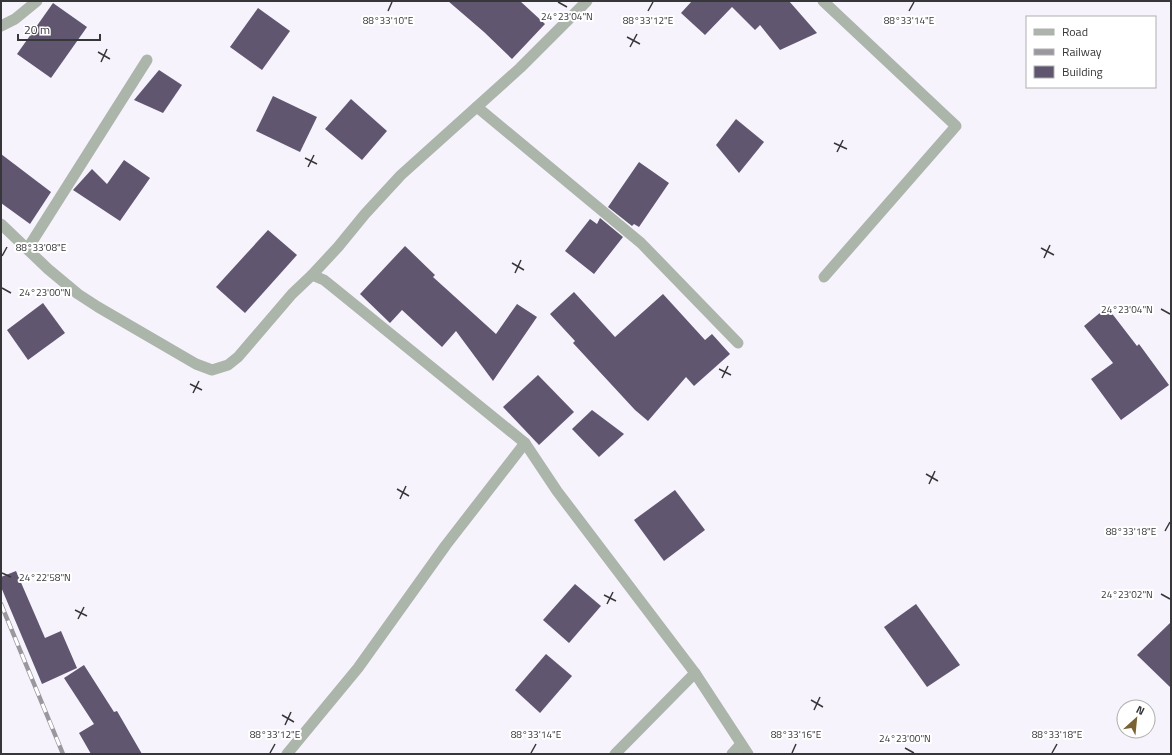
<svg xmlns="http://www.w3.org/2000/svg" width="1172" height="755" viewBox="0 0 1172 755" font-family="'Titillium Web',sans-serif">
	<rect width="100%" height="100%" fill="#f6f3fc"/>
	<!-- building -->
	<g fill="#615670">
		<path d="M 448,1 L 520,1 L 545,24 L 512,59 L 484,32 Z"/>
		<path d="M 692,1 L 789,1 L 817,33 L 780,50 L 760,25 L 755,30 L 732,7 L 705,35 L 681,13 Z"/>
		<path d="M 53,3 L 87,27 L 51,78 L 17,54 Z"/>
		<path d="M 258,8 L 290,31 L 262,70 L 230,47 Z"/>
		<path d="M 159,70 L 182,85 L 163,113 L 134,100 Z"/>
		<path d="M 273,96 L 317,117 L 300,152 L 256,131 Z"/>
		<path d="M 351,99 L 387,131 L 362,160 L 325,129 Z"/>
		<path d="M 736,119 L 764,142 L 739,173 L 716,145 Z"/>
		<path d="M 1,154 L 51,192 L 30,224 L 1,203 Z"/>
		<path d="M 124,160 L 150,178 L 120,221 L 73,190 L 92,169 L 107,184 Z"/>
		<path d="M 639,162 L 669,183 L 639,227 L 634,224 L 632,226 L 608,207 Z"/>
		<path d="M 600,218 L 623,237 L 594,274 L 565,251 L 590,219 L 597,224 Z"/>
		<path d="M 268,230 L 297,255 L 245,313 L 216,287 Z"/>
		<path d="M 405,246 L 435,275 L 433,277 L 496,334 L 517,304 L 537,317 L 493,381 L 456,331 L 442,347 L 402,310 L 390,323 L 360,294 Z"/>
		<path d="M 574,292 L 615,337 L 663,294 L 705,340 L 712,334 L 730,354 L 694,386 L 686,377 L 648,421 L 635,410 L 573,343 L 575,341 L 550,314 Z"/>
		<path d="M 43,303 L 65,333 L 28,360 L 7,330 Z"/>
		<path d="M 1107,307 L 1137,346 L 1139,344 L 1169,385 L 1121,420 L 1091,379 L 1113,363 L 1084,326 Z"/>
		<path d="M 538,375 L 574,412 L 539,445 L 503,407 Z"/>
		<path d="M 592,410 L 624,434 L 599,457 L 572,429 Z"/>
		<path d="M 675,490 L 705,530 L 664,561 L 634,520 Z"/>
		<path d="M 16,571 L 45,638 L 61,631 L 77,668 L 42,684 L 1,587 L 1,577 Z"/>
		<path d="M 575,584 L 601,606 L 569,643 L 543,620 Z"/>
		<path d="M 916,604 L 960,665 L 927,687 L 884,627 Z"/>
		<path d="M 1171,622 L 1171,688 L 1137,655 Z"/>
		<path d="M 546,654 L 572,676 L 540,713 L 515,690 Z"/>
		<path d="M 84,665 L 114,712 L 117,711 L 142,754 L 91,754 L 79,733 L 94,724 L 64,678 Z"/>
	</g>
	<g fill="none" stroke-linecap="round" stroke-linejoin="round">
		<!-- minor -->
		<g stroke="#abb5a9" stroke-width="11">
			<path d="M 823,1 L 956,126 L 824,277"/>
			<path d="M 1,26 L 15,19 L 37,1"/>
			<path d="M 477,107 L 641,243 L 738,343"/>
			<path d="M 1,224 L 48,269 L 78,294 L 98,307 L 196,364 L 212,370 L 228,365 L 238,357 L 292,294 L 312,275 L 324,280 L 334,288 L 525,443 L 557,491 L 695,673 L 748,754"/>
			<path d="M 28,248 L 147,60"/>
			<path d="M 312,275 L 338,247 L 365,214 L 401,175 L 520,68 L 587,1"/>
			<path d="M 287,754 L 358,668 L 446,545 L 525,443"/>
			<path d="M 615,754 L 695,673"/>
			<path d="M 732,754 L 741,744"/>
		</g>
		<defs>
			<path id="rail" d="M 1,604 L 63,754"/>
		</defs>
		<!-- rail casing -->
		<use href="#rail" stroke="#9a989e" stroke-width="4.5"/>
		<!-- rail -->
		<use href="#rail" stroke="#fff" stroke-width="3" stroke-dasharray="9" stroke-linecap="butt"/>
	</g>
	<!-- ticks -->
	<path fill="none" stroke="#373639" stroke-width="1.5" d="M 558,2 L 567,7M 388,11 L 392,2M 648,11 L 653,2M 909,11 L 914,2M 627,37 L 640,44M 630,47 L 637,34M 98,52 L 110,59M 101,62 L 107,49M 834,143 L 847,149M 837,152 L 843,140M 305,158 L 317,164M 308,167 L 314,155M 1041,248 L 1054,255M 2,256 L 7,247M 1044,258 L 1050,245M 512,263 L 524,270M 515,273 L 521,260M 2,288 L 11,293M 1161,309 L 1170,314M 719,369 L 731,375M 722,378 L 728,366M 190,384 L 202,390M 193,393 L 199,381M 926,474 L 938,481M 929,484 L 935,471M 397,489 L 409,496M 400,499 L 406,486M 1165,531 L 1170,522M 2,573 L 11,577M 1161,594 L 1170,599M 604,595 L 616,601M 607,604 L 613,592M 75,610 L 87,616M 78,619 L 84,607M 811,700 L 823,707M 814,710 L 820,697M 282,715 L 294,722M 285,725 L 291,712M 905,748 L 914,753M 270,753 L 275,744M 531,753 L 536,744M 792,753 L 796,744M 1052,753 L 1057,744"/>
	<g font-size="10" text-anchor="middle" fill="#373639" stroke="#fff" stroke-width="4" stroke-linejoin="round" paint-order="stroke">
		<text x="567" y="20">24°23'04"N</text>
		<text x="388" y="24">88°33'10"E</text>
		<text x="648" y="24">88°33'12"E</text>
		<text x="909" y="24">88°33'14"E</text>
		<text x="41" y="251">88°33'08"E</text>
		<text x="45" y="296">24°23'00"N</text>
		<text x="1127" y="313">24°23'04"N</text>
		<text x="1131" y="535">88°33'18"E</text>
		<text x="45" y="581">24°22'58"N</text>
		<text x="1127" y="598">24°23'02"N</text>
		<text x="275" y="738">88°33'12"E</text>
		<text x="536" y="738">88°33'14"E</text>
		<text x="796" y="738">88°33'16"E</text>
		<text x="1057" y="738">88°33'18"E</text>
		<text x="905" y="742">24°23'00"N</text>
	</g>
	<!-- border -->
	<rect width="1172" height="755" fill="none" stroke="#373639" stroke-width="4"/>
	<!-- legend -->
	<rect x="1026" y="16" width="130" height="72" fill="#ffffff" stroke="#afafb0"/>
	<rect x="1034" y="29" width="20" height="6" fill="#abb5a9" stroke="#afafb0"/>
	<text x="1062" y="36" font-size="12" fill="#373639">Road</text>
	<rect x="1034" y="49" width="20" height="6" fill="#9a989e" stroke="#afafb0"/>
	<text x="1062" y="56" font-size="12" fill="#373639">Railway</text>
	<rect x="1034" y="66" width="20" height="12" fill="#615670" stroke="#afafb0"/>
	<text x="1062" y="76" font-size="12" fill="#373639">Building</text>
	<!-- north arrow -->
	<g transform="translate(1136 719) rotate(27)"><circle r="19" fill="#ffffff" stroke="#afafb0"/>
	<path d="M0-3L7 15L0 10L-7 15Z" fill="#7a6233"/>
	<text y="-6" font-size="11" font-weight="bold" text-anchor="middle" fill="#373639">N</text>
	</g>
	<!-- scale -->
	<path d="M18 34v6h82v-6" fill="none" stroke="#373639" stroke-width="2"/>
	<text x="24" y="34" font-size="12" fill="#373639" stroke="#ffffff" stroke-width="3" paint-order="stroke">20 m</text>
</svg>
